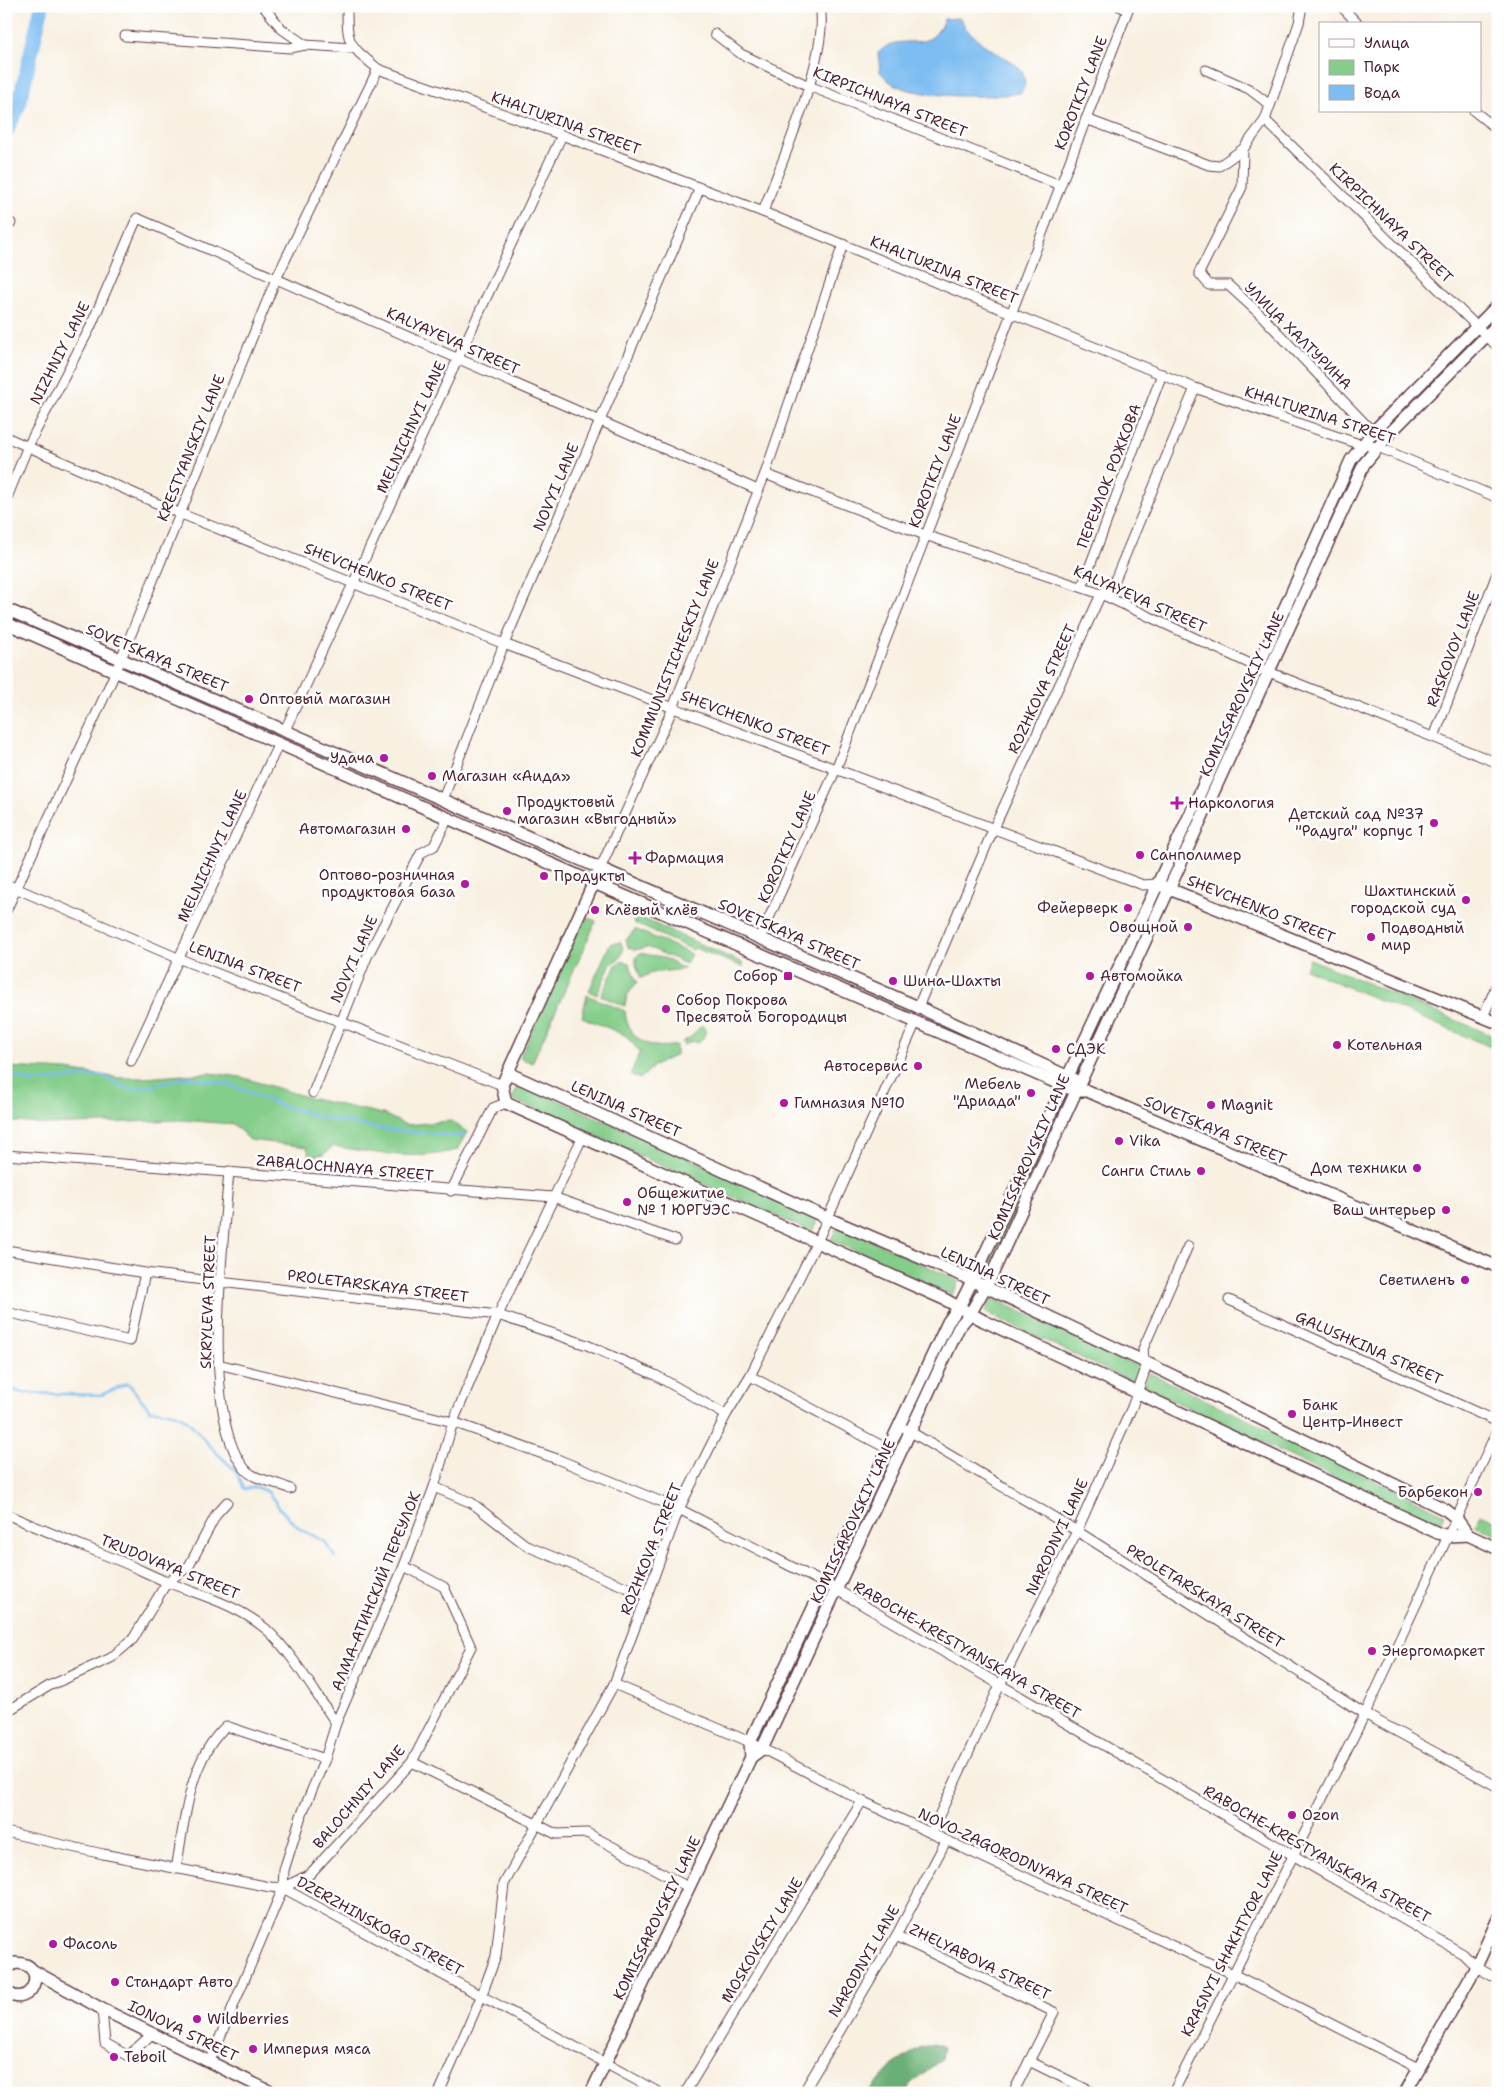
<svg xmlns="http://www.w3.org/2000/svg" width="1504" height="2099" viewBox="0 0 1504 2099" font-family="'Shantell Sans',sans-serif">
	<rect width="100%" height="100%" fill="#fff"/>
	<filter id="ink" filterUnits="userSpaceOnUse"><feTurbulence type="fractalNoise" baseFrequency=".02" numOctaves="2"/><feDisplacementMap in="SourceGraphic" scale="10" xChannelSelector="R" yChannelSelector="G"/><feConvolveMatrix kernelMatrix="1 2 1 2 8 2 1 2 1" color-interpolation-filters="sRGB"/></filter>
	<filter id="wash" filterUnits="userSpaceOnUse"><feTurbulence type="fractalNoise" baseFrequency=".0096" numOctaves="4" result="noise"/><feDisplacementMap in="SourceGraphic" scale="20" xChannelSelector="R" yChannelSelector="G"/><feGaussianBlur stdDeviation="1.12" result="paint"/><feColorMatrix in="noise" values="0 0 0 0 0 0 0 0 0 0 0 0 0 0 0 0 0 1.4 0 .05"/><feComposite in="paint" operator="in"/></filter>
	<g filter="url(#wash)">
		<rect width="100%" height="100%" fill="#f8f0e1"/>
		<!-- green -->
		<g fill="#84cd8a" stroke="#67765a">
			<path d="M 1467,342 L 1470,345 L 1386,430 L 1383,427 Z"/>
			<path d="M 1354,466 L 1358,468 L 1275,648 L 1271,647 Z"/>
			<path d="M 1255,684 L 1258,686 L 1172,869 L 1169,867 Z"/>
			<path d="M 623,910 L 743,963 L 743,967 L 695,948 L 693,950 L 634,923 L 633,919 L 622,913 Z"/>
			<path d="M 1149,911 L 1153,913 L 1083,1065 L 1079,1063 Z"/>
			<path d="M 584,916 L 596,921 L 532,1063 L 520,1058 Z"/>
			<path d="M 635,929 L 691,954 L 686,964 L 648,947 L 635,950 L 628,947 L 626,940 Z"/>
			<path d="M 621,942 L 623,950 L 620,958 L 610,965 L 597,995 L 589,991 L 610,944 Z"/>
			<path d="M 640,953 L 664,958 L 684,969 L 652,973 L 641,978 L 636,965 L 636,957 Z"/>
			<path d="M 1310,959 L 1498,1038 L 1498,1050 L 1305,969 Z"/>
			<path d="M 623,961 L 629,963 L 637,982 L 627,996 L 625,1006 L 601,996 L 616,965 Z"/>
			<path d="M 587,995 L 625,1011 C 627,1039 650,1051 676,1045 L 676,1055 L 655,1065 L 640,1079 L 630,1075 L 640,1052 L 625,1035 L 582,1017 Z"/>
			<path d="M 702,1025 L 706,1031 L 703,1038 L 697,1043 L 692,1041 L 684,1045 L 682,1042 L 691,1037 Z"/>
			<path d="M 6,1067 L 66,1070 L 120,1078 L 144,1078 L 210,1073 L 241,1077 L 313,1099 L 383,1114 L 406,1125 L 451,1121 L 467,1132 L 457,1150 C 418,1161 372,1153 333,1146 L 324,1154 L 310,1157 L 307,1147 L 250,1140 L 233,1124 L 181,1120 L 49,1125 L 6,1121 Z"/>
			<path d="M 519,1083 L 819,1216 L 812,1232 L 512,1099 Z"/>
			<path d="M 1063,1100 L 1067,1102 L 987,1273 L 983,1272 Z"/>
			<path d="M 838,1225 L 959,1281 L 952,1295 L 831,1240 Z"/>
			<path d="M 992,1298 L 1141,1368 L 1134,1383 L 985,1312 Z"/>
			<path d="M 950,1326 L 954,1328 L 909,1424 L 905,1422 Z"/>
			<path d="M 1150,1373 L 1445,1514 L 1438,1527 L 1143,1386 Z"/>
			<path d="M 890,1454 L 895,1456 L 842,1570 L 837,1568 Z"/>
			<path d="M 1481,1514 L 1498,1522 L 1498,1536 L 1475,1525 Z"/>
			<path d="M 822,1599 L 827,1601 L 766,1731 L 761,1728 Z"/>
		</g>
		<!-- forest -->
		<path fill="#6bb076" stroke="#5a6850" d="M 933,2044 L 944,2047 L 942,2059 L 912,2082 L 907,2093 L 867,2093 L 893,2065 L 919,2048 Z"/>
		<!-- water -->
		<path fill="#7dbdf1" stroke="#646e8e" d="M 960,18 L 967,30 L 983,44 L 1015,64 L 1023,73 L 1025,85 L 1020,93 C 990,98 921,98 895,85 C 889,82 884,76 880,72 L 878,53 C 882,50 887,45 891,44 C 914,38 932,51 944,19 Z"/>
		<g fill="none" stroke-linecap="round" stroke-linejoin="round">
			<!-- stream -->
			<g stroke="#7dbdf1" stroke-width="2.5">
				<path d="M 6,1072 L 31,1082 L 101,1075 L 129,1089 L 153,1086 L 187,1077 L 229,1084 L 279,1105 L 337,1121 L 388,1130 L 465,1136"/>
				<path d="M 6,1387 L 22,1393 L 101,1395 L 128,1383 L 150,1410 C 187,1411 188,1422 211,1447 C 227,1465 234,1463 244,1489 L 256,1487 L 268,1492 L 281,1510 L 300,1529 L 324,1541 L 336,1557"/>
			</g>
			<!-- river -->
			<path stroke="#7dbdf1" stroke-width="15" d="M 6,132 L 19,104 L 42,6"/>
		</g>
	</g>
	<g filter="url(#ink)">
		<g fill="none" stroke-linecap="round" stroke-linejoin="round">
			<defs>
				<g id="minor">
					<path d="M 263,6 L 282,29 L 305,45"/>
					<path d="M 347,6 C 347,45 348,44 378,69 L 562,135 L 763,212 L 1195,388 L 1362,445 L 1378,447 L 1498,498"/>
					<path d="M 1302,6 L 1299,23 L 1265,120 L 1243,149 L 1242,187 L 1199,273 L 1209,285 L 1228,285 L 1263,317 L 1373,432"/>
					<path d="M 1341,6 L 1358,24"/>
					<path d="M 715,34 L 741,54 L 809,86 L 1060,185"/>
					<path d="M 125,36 L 290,48 L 305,45 L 352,48"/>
					<path d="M 1206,70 L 1249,89 L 1270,105"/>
					<path d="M 1474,111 L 1498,130"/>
					<path d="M 1086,119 L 1209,165 L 1219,166 L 1243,149"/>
					<path d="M 1265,120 L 1498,347"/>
					<path d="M 763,212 C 781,163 830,54 820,6"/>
					<path d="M 6,227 L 11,223"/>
					<path d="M 6,437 L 179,513 L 504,644 L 1143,885 L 1156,884"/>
					<path d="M 765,474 L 925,535 L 1101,594 L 1259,668 L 1498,763"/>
					<path d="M 6,500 L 28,446 L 90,328 L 137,218 L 758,490"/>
					<path d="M 1082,587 L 1162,374"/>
					<path d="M 285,730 L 562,135"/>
					<path d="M 1434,737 L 1498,571"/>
					<path d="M 443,799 L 504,644 L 700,188"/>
					<path d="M 600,869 L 673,708 L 765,474 L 843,244"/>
					<path d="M 6,884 L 180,959 L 502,1085"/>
					<path d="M 6,911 L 116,671 L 276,279 L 378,69"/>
					<path d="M 760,938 L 836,769 L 1128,10 L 1119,6"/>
					<path d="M 918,1007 L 993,830 L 1101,594 L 1112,587 L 1195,388"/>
					<path d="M 1483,1017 L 1498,982"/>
					<path d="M 131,1061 L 279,743"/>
					<path d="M 313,1093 L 367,957 L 421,853 L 434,846 L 448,818"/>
					<path d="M 6,1155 L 553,1197 L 675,1240"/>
					<path d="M 229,1171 C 224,1240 200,1416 245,1469 C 255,1481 276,1481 290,1489"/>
					<path d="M 451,1191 L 493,1108 L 506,1103"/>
					<path d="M 6,1250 L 145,1273 L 498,1315 L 587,1345 L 655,1375 L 726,1415"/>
					<path d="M 1229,1300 L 1498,1422"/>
					<path d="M 6,1312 L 130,1341 L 145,1273"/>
					<path d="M 218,1364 L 453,1422 L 557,1459 L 679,1509 L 837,1590 L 1463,1954 L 1476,1967 L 1498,1979"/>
					<path d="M 750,1376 L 888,1449"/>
					<path d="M 906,1429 L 1077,1531 L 1365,1714 L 1498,1787"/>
					<path d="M 434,1487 L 472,1503 L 527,1546 L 647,1596"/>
					<path d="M 6,1514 C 42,1530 78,1544 115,1559 C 133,1566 150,1575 167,1582 C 202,1596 236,1604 266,1629 C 292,1652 316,1695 336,1723"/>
					<path d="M 614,1684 L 750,1742 L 862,1801 L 1233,1974 L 1418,2068"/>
					<path d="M 6,1712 L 49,1686 L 111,1658 L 133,1639 L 167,1582 L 189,1566 L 217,1513 L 227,1502"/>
					<path d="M 412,1762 L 556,1834 L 587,1833 L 688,1887"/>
					<path d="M 6,1832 L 103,1854 L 270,1887 L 283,1888 L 660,2093"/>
					<path d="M 931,1833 L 1000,1685 L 1077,1531 L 1132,1407 L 1145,1371 L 1143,1349 L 1188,1246"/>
					<path d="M 176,1869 C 185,1820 188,1762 226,1726 L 325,1759"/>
					<path d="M 283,1888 L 310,1874 L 412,1762 L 471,1647 L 444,1587 L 404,1566"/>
					<path d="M 896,1936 L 1054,2012 L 1013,2093"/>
					<path d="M 102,2009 L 105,2043 L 128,2056 L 152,2034"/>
					<path d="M 210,2061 L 283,1888 L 284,1870 L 301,1816 L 325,1759 L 336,1723 L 404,1566 L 434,1487 L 453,1422 L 498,1315 L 582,1138"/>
					<path d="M 1029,2061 L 1094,2093"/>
					<path d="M 439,2093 L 481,1997 L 496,1956 L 504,1884 L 614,1684 L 679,1509 L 726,1415 L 750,1376 L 817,1242 L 916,1022"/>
					<path d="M 685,2093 L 862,1801"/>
					<path d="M 803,2093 L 896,1936 L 946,1841"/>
					<path d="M 1173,2093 L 1365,1714 L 1498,1429"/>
				</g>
				<g id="major">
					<path d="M 6,609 L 918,1007 L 1073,1079"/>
					<path d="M 6,623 L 608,889 L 1064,1086 L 1076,1091 L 1087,1091 L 1498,1267"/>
					<path d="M 600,869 L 502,1085 L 506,1103 L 944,1299 L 984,1321 L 1438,1533 L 1449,1536 L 1468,1535 L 1498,1549"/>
					<path d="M 1162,886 L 1498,1023"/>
					<path d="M 508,1073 L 827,1218 L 954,1272 L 1145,1362 L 1446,1510 L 1456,1518 L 1468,1535"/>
					<path d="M 751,1757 L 750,1742 L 948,1322 L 959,1307 L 976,1273 C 1102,1003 1230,733 1351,460 L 1373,432 L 1498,305"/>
					<path d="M 6,1969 L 15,1963 C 52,1963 30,2013 6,1991"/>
					<path d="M 32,1970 L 102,2009 L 273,2093"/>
					<path d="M 591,2093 L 751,1757 L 762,1749 L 959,1327 L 970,1314 L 990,1279 L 1364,464 L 1389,434 L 1498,324"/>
					<path d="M 1405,2093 L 1476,1967 L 1498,1919"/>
				</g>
			</defs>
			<!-- minor casing -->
			<use href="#minor" stroke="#643e46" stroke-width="11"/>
			<!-- major casing -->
			<use href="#major" stroke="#643e46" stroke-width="14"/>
			<!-- minor -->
			<use href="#minor" stroke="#fff" stroke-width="9"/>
			<!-- major -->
			<use href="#major" stroke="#fff" stroke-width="11"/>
		</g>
	</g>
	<!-- markers -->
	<g fill="#b5179e" stroke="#fff" stroke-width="2">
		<circle cx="249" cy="699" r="5"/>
		<circle cx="384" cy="758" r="5"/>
		<circle cx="432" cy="776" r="5"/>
		<path d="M1174.5 795.5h5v5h5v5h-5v5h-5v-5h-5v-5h5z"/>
		<circle cx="507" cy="811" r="5"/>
		<circle cx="1434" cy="823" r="5"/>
		<circle cx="406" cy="829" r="5"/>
		<circle cx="1140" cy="855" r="5"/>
		<path d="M632.5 850.5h5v5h5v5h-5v5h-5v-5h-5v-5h5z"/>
		<circle cx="544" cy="876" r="5"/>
		<circle cx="465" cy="884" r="5"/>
		<circle cx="1466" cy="900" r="5"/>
		<circle cx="1128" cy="908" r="5"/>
		<circle cx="595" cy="910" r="5"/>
		<circle cx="1188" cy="927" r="5"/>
		<circle cx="1371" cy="937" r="5"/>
		<rect x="783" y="971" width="10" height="10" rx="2.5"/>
		<circle cx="1090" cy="976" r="5"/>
		<circle cx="893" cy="981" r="5"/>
		<circle cx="666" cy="1009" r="5"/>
		<circle cx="1337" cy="1045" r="5"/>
		<circle cx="1056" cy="1049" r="5"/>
		<circle cx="918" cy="1066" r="5"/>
		<circle cx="1031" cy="1093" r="5"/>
		<circle cx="784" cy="1103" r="5"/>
		<circle cx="1211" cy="1105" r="5"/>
		<circle cx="1119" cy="1141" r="5"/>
		<circle cx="1417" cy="1168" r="5"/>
		<circle cx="1201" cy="1171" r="5"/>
		<circle cx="627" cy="1202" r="5"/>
		<circle cx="1446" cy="1210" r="5"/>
		<circle cx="1465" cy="1280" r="5"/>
		<circle cx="1292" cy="1414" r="5"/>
		<circle cx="1478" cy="1492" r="5"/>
		<circle cx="1372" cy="1651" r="5"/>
		<circle cx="1292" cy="1815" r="5"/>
		<circle cx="53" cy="1944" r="5"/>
		<circle cx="115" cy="1982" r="5"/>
		<circle cx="197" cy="2019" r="5"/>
		<circle cx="253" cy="2049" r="5"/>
		<circle cx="114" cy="2057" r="5"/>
	</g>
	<g text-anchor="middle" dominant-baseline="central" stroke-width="5" stroke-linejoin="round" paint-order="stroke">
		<!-- street labels -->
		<g font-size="15" fill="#4a1f2b" stroke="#fff">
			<text transform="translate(1081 93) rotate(-69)">KOROTKIY LANE</text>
			<text transform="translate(890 102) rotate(22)">KIRPICHNAYA STREET</text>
			<text transform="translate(566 123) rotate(20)">KHALTURINA STREET</text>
			<text transform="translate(1391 223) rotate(44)">KIRPICHNAYA STREET</text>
			<text transform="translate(944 270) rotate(22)">KHALTURINA STREET</text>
			<text transform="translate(1298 336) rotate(45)">УЛИЦА ХАЛТУРИНА</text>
			<text transform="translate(453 341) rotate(24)">KALYAYEVA STREET</text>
			<text transform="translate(60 353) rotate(-63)">NIZHNIY LANE</text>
			<text transform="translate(1320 415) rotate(18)">KHALTURINA STREET</text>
			<text transform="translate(411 427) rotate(-65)">MELNICHNYI LANE</text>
			<text transform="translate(191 448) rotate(-68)">KRESTYANSKIY LANE</text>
			<text transform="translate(935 471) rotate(-69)">KOROTKIY LANE</text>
			<text transform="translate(1109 476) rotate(-69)">ПЕРЕУЛОК РОЖКОВА</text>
			<text transform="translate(556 487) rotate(-67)">NOVYI LANE</text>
			<text transform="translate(378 577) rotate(22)">SHEVCHENKO STREET</text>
			<text transform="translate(1140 599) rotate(24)">KALYAYEVA STREET</text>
			<text transform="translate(1453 649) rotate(-69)">RASKOVOY LANE</text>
			<text transform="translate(157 658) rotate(23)">SOVETSKAYA STREET</text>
			<text transform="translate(675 658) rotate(-68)">KOMMUNISTICHESKIY LANE</text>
			<text transform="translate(1042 689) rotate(-65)">ROZHKOVA STREET</text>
			<text transform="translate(1242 694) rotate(-65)">KOMISSAROVSKIY LANE</text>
			<text transform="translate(755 723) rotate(21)">SHEVCHENKO STREET</text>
			<text transform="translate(787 847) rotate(-66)">KOROTKIY LANE</text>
			<text transform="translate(212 856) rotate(-65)">MELNICHNYI LANE</text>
			<text transform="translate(1261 909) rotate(22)">SHEVCHENKO STREET</text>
			<text transform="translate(789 934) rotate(24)">SOVETSKAYA STREET</text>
			<text transform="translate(354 959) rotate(-66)">NOVYI LANE</text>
			<text transform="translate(245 967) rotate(21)">LENINA STREET</text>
			<text transform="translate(626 1109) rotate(24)">LENINA STREET</text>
			<text transform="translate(1215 1130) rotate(23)">SOVETSKAYA STREET</text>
			<text transform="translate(1029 1157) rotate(-66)">KOMISSAROVSKIY LANE</text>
			<text transform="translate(345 1168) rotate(5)">ZABALOCHNAYA STREET</text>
			<text transform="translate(995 1276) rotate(25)">LENINA STREET</text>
			<text transform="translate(378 1286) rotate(7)">PROLETARSKAYA STREET</text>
			<text transform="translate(208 1302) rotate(-88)">SKRYLEVA STREET</text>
			<text transform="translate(1369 1348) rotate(24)">GALUSHKINA STREET</text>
			<text transform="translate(853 1521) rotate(-65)">KOMISSAROVSKIY LANE</text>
			<text transform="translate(1057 1537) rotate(-65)">NARODNYI LANE</text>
			<text transform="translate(651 1549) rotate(-68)">ROZHKOVA STREET</text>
			<text transform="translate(170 1567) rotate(22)">TRUDOVAYA STREET</text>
			<text transform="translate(376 1591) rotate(-68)">АЛМА-АТИНСКИЙ ПЕРЕУЛОК</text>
			<text transform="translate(1205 1596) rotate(32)">PROLETARSKAYA STREET</text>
			<text transform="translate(967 1650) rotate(30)">RABOCHE-KRESTYANSKAYA STREET</text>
			<text transform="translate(359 1797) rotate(-49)">BALOCHNIY LANE</text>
			<text transform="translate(1317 1854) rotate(30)">RABOCHE-KRESTYANSKAYA STREET</text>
			<text transform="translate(1023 1861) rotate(25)">NOVO-ZAGORODNYAYA STREET</text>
			<text transform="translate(657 1918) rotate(-64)">KOMISSAROVSKIY LANE</text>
			<text transform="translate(380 1926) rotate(29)">DZERZHINSKOGO STREET</text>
			<text transform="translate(762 1940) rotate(-59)">MOSKOVSKIY LANE</text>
			<text transform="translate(1232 1944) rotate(-63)">KRASNYI SHAKHTYOR LANE</text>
			<text transform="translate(864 1961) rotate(-60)">NARODNYI LANE</text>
			<text transform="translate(980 1962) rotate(26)">ZHELYABOVA STREET</text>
			<text transform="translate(183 2031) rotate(26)">IONOVA STREET</text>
		</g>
		<!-- poi labels -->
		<g font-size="15" fill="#4a1f2b" stroke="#fff" text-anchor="start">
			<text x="259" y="699">Оптовый магазин</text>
			<text x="374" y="758" text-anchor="end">Удача</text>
			<text x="442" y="776">Магазин «Аида»</text>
			<text x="517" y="802">Продуктовый<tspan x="517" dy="17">магазин «Выгодный»</tspan></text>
			<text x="1188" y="803">Наркология</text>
			<text x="1424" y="814" text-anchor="end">Детский сад №37<tspan x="1424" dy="17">"Радуга" корпус 1</tspan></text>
			<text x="396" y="829" text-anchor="end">Автомагазин</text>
			<text x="1150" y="855">Санполимер</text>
			<text x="645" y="858">Фармация</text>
			<text x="455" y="875" text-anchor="end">Оптово-розничная<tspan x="455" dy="17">продуктовая база</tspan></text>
			<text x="554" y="876">Продукты</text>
			<text x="1456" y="891" text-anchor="end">Шахтинский<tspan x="1456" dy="17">городской суд</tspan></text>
			<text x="1118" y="908" text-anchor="end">Фейерверк</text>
			<text x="605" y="910">Клёвый клёв</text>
			<text x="1178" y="927" text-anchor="end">Овощной</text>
			<text x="1381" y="928">Подводный<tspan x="1381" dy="17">мир</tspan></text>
			<text x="778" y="976" text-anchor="end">Собор</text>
			<text x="1100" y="976">Автомойка</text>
			<text x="903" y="981">Шина-Шахты</text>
			<text x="676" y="1000">Собор Покрова<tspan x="676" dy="17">Пресвятой Богородицы</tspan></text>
			<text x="1347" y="1045">Котельная</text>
			<text x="1066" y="1049">СДЭК</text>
			<text x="908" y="1066" text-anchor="end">Автосервис</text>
			<text x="1021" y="1084" text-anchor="end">Мебель<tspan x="1021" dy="17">"Дриада"</tspan></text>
			<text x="794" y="1103">Гимназия №10</text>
			<text x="1221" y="1105">Magnit</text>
			<text x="1129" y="1141">Vika</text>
			<text x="1407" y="1168" text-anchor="end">Дом техники</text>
			<text x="1191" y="1171" text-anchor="end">Санги Стиль</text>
			<text x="637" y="1193">Общежитие<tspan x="637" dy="17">№ 1 ЮРГУЭС</tspan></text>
			<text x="1436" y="1210" text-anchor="end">Ваш интерьер</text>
			<text x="1455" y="1280" text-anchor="end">Светиленъ</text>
			<text x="1302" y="1405">Банк<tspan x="1302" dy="17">Центр-Инвест</tspan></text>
			<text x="1468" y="1492" text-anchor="end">Барбекон</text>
			<text x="1382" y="1651">Энергомаркет</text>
			<text x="1302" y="1815">Ozon</text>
			<text x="63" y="1944">Фасоль</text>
			<text x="125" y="1982">Стандарт Авто</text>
			<text x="207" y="2019">Wildberries</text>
			<text x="263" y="2049">Империя мяса</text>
			<text x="124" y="2057">Teboil</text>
		</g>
	</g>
	<!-- margin -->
	<rect width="1504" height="2099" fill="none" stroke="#fff" stroke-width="25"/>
	<!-- legend -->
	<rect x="1319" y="22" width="162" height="90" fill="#ffffff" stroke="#b7a5aa"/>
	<rect x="1329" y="39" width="25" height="8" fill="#ffffff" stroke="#b7a5aa"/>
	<text x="1364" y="48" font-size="15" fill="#4a1f2b">Улица</text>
	<rect x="1329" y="60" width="25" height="15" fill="#84cd8a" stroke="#b7a5aa"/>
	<text x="1364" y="72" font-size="15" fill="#4a1f2b">Парк</text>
	<rect x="1329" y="85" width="25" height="15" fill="#7dbdf1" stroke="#b7a5aa"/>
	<text x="1364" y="98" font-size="15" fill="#4a1f2b">Вода</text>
</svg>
